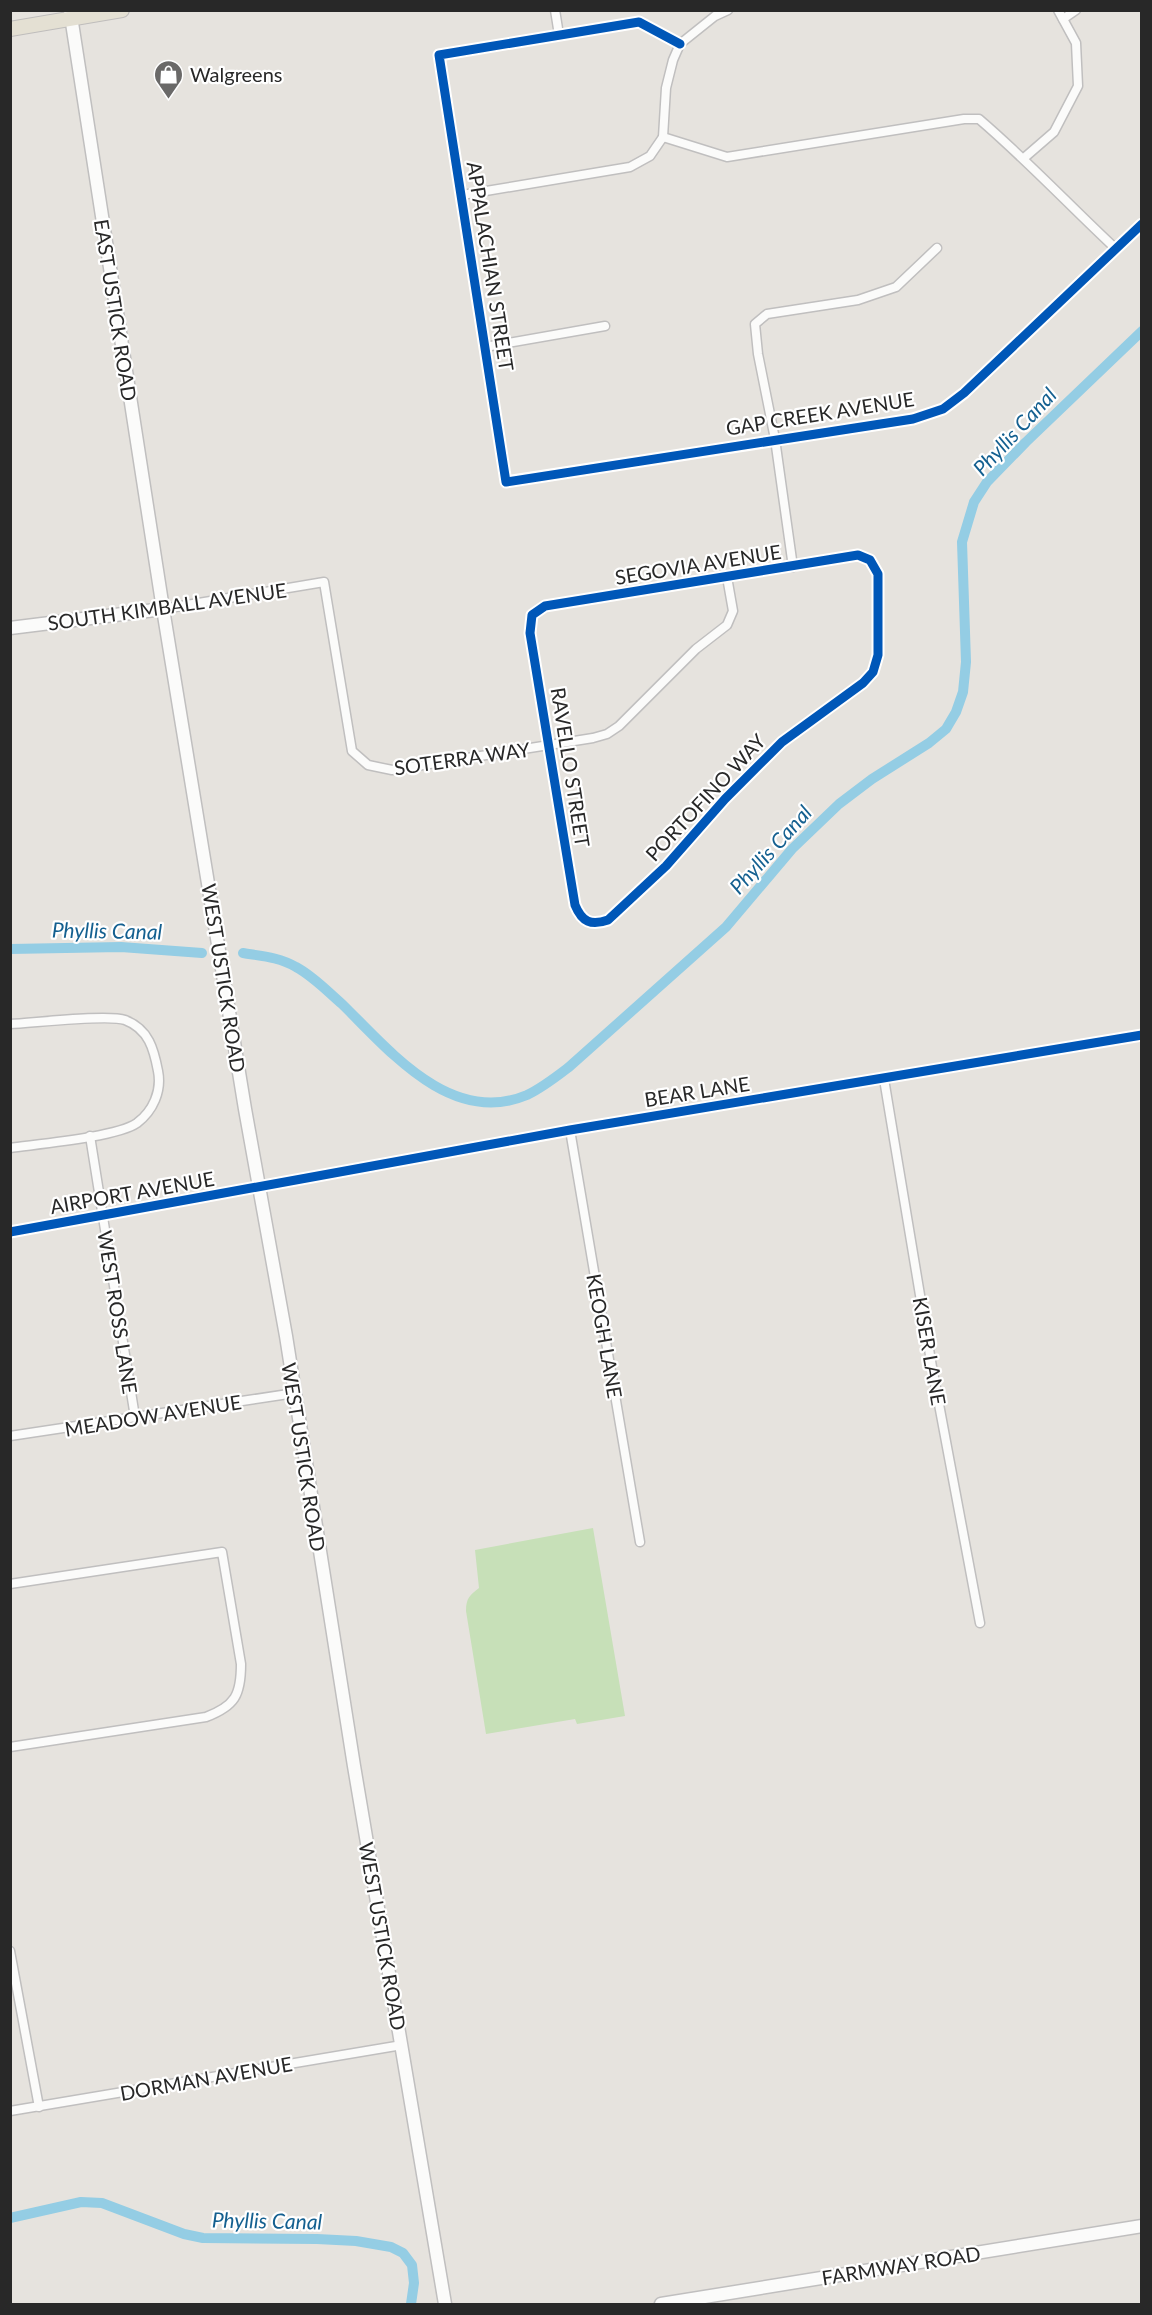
<svg xmlns="http://www.w3.org/2000/svg" width="1152" height="2315" viewBox="0 0 1152 2315" font-family="Lato,sans-serif">
	<rect width="100%" height="100%" fill="#e6e3de"/>
	<!-- grass -->
	<path fill="#c7e0b8" d="M 593,1528 L 625,1716 L 577,1724 L 575,1719 L 486,1734 L 466,1611 C 466,1598 470,1595 479,1588 L 475,1550 Z"/>
	<g fill="none" stroke-linecap="round" stroke-linejoin="round">
		<!-- canal -->
		<g stroke="#94cde4" stroke-width="10">
			<path d="M 10,949 L 121,947 L 202,953"/>
			<path d="M 243,953 C 261,956 279,957 296,967 C 313,976 327,991 342,1004 C 389,1050 451,1127 527,1095 C 542,1088 556,1077 569,1067 L 726,927 L 792,849 L 839,804 L 872,779 L 929,743 L 946,729 L 956,712 L 963,692 L 966,662 L 962,542 L 974,502 L 987,482 L 1026,442 L 1142,331"/>
			<path d="M 10,2218 L 81,2202 L 102,2203 L 184,2234 L 203,2238 L 317,2239 L 356,2241 L 391,2247 L 403,2253 L 412,2265 L 414,2283 L 411,2304"/>
		</g>
		<defs>
			<g id="street">
				<path d="M 555,10 L 559,35"/>
				<path d="M 1063,19 L 1076,10"/>
				<path d="M 680,44 L 639,22 L 439,55 L 506,482 L 913,419 L 943,409 L 964,393 L 1142,224"/>
				<path d="M 663,137 L 727,157 L 964,119 L 979,119 C 1027,160 1069,205 1115,248"/>
				<path d="M 1024,158 L 1054,132 L 1078,86 L 1076,43 L 1058,10"/>
				<path d="M 462,195 L 630,167 L 650,156 L 663,137 L 666,88 L 673,60 L 680,44 L 715,16 L 728,10"/>
				<path d="M 485,347 L 605,326"/>
				<path d="M 858,555 L 870,560 L 878,574 L 878,655 L 873,672 L 863,683 L 782,742 L 725,799 L 666,866 L 608,920 C 591,926 582,922 575,905 L 530,633 L 532,615 L 545,606 Z"/>
				<path d="M 793,567 L 775,439 L 758,354 L 755,324 L 767,314 L 858,300 L 896,287 L 937,248"/>
				<path d="M 163,609 L 324,582 L 352,751 L 368,765 L 392,770 L 593,738 L 607,734 L 619,726 L 696,649 L 727,625 L 733,611 L 727,577"/>
				<path d="M 10,1024 C 33,1023 108,1014 125,1020 C 149,1029 154,1050 158,1071 C 162,1091 153,1111 137,1123 C 117,1137 38,1144 10,1148"/>
				<path d="M 884,1079 L 932,1367 L 980,1623"/>
				<path d="M 570,1130 L 640,1542"/>
				<path d="M 90,1136 L 135,1417"/>
				<path d="M 10,1232 L 570,1130 L 1142,1035"/>
				<path d="M 10,1436 L 295,1393"/>
				<path d="M 10,1584 L 222,1552 L 241,1664 C 241,1695 235,1706 206,1717 L 10,1747"/>
				<path d="M 10,1951 L 39,2107"/>
				<path d="M 10,2111 L 402,2045"/>
			</g>
			<g id="secondary">
				<path d="M 70,10 L 163,609 L 245,1109 L 286,1336 L 354,1766 L 445,2304"/>
				<path d="M 10,628 L 163,609"/>
				<path d="M 661,2304 L 1142,2226"/>
			</g>
			<path id="primary" d="M 10,29 L 122,10"/>
		</defs>
		<!-- street casing -->
		<use href="#street" stroke="#c0bfbf" stroke-width="11"/>
		<!-- secondary casing -->
		<use href="#secondary" stroke="#c0bfbf" stroke-width="15"/>
		<!-- primary casing -->
		<use href="#primary" stroke="#bfbdbc" stroke-width="16"/>
		<!-- street -->
		<use href="#street" stroke="#fbfbfa" stroke-width="8"/>
		<!-- secondary -->
		<use href="#secondary" stroke="#fbfbfa" stroke-width="12"/>
		<!-- primary -->
		<use href="#primary" stroke="#e4e0d3" stroke-width="14"/>
		<defs>
			<g id="cycleway">
				<path d="M 680,44 L 639,22 L 439,55 L 506,482 L 913,419 L 943,409 L 964,393 L 1142,224"/>
				<path d="M 858,555 L 870,560 L 878,574 L 878,655 L 873,672 L 863,683 L 782,742 L 725,799 L 666,866 L 608,920 C 591,926 582,922 575,905 L 530,633 L 532,615 L 545,606 Z"/>
				<path d="M 10,1232 L 570,1130 L 1142,1035"/>
			</g>
		</defs>
		<!-- cycleway casing -->
		<use href="#cycleway" stroke="#fff" stroke-width="13"/>
		<!-- cycleway -->
		<use href="#cycleway" stroke="#0057b8" stroke-width="9"/>
	</g>
	<!-- icons -->
	<defs>
		<symbol id="shop-pin" viewBox="-11 -11 22 30"><path d="M0 17L-7.5 6A9.5 9.5 0 1 1 7.5 6Z" fill="#6a6968" stroke="#fff"/><path d="M-5-2.5h2.3a2.7 3.5 0 0 1 5.4 0H5L5.5 6h-11ZM-1.5-2.5h3a1.5 2.3 0 0 0-3 0Z" fill="#fff"/></symbol>
	</defs>
	<g fill-rule="evenodd">
		<use href="#shop-pin" x="152" y="58" width="33" height="45"/>
	</g>
	<g text-anchor="middle" dominant-baseline="central" stroke-width="4.5" stroke-linejoin="round" paint-order="stroke">
		<!-- poi labels -->
		<g font-size="20" fill="#282828" stroke="#fff" text-anchor="start">
			<text x="190" y="74">Walgreens</text>
		</g>
		<!-- street labels -->
		<g font-size="20" fill="#282828" stroke="#fff">
			<text transform="translate(491 266) rotate(81)">APPALACHIAN STREET</text>
			<text transform="translate(116 310) rotate(81)">EAST USTICK ROAD</text>
			<text transform="translate(820 413) rotate(-9)">GAP CREEK AVENUE</text>
			<text transform="translate(698 564) rotate(-9)">SEGOVIA AVENUE</text>
			<text transform="translate(167 606) rotate(-8)">SOUTH KIMBALL AVENUE</text>
			<text transform="translate(462 758) rotate(-8)">SOTERRA WAY</text>
			<text transform="translate(571 767) rotate(81)">RAVELLO STREET</text>
			<text transform="translate(705 797) rotate(-47)">PORTOFINO WAY</text>
			<text transform="translate(224 978) rotate(81)">WEST USTICK ROAD</text>
			<text transform="translate(697 1091) rotate(-9)">BEAR LANE</text>
			<text transform="translate(132 1192) rotate(-10)">AIRPORT AVENUE</text>
			<text transform="translate(118 1312) rotate(81)">WEST ROSS LANE</text>
			<text transform="translate(605 1336) rotate(80)">KEOGH LANE</text>
			<text transform="translate(930 1351) rotate(80)">KISER LANE</text>
			<text transform="translate(153 1415) rotate(-9)">MEADOW AVENUE</text>
			<text transform="translate(304 1457) rotate(81)">WEST USTICK ROAD</text>
			<text transform="translate(383 1936) rotate(80)">WEST USTICK ROAD</text>
			<text transform="translate(206 2078) rotate(-10)">DORMAN AVENUE</text>
			<text transform="translate(901 2265) rotate(-9)">FARMWAY ROAD</text>
		</g>
		<!-- water labels -->
		<g font-size="21" font-style="italic" fill="#146090" stroke="#fff">
			<text transform="translate(1014 431) rotate(-47)">Phyllis Canal</text>
			<text transform="translate(770 849) rotate(-48)">Phyllis Canal</text>
			<text transform="translate(107 930) rotate(1)">Phyllis Canal</text>
			<text transform="translate(267 2220) rotate(1)">Phyllis Canal</text>
		</g>
	</g>
	<!-- border -->
	<rect width="1152" height="2315" fill="none" stroke="#282828" stroke-width="24"/>
</svg>
